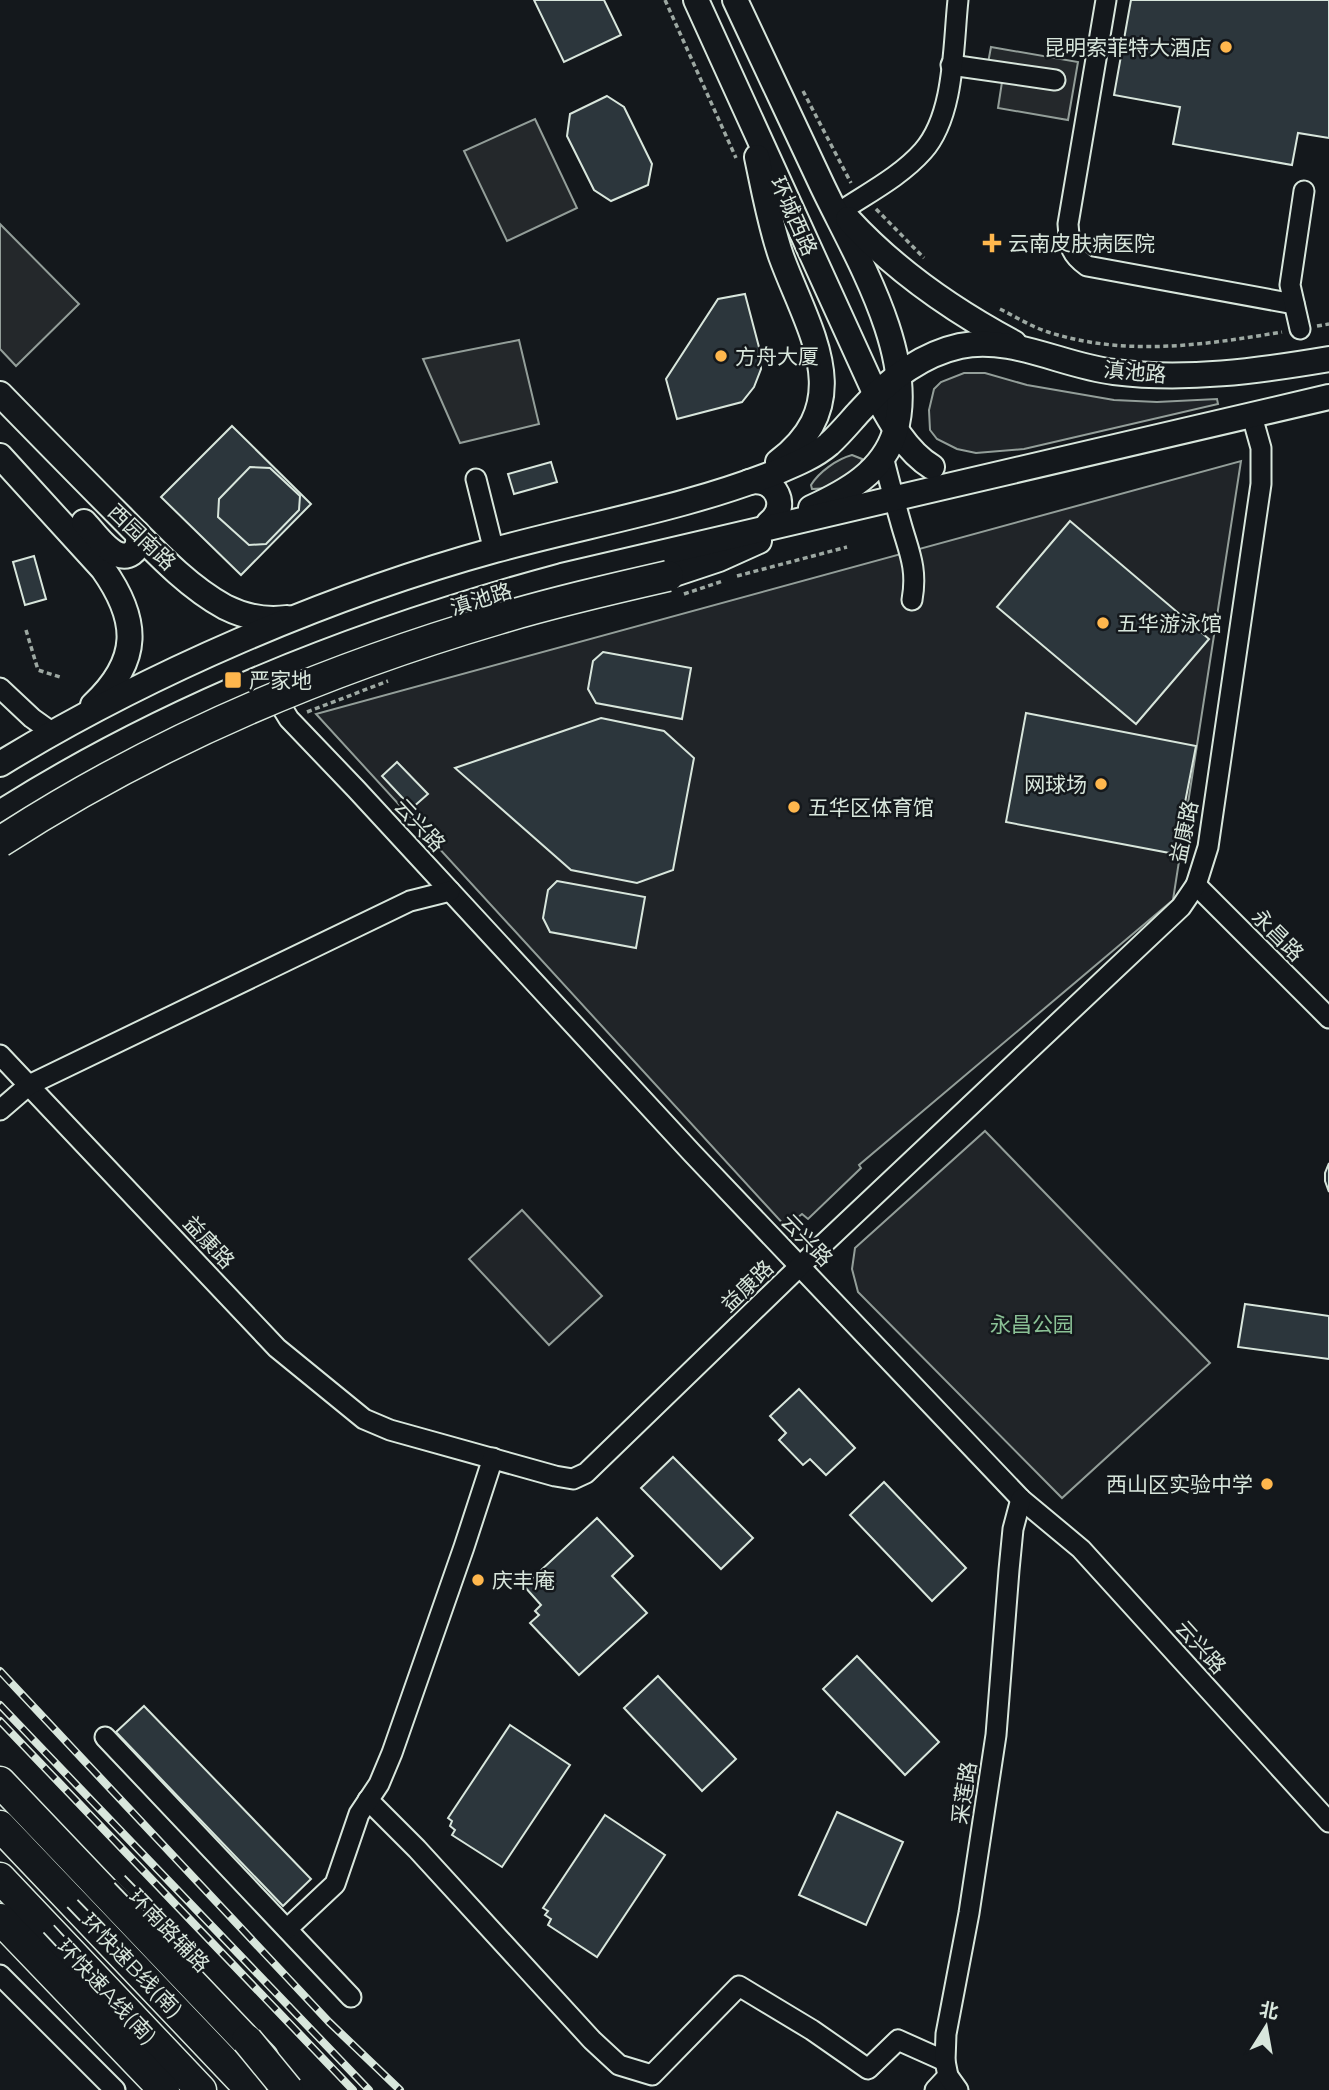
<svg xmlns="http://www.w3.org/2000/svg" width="1329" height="2090" viewBox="0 0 1329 2090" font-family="Montserrat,'Noto Sans SC',sans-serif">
	<rect width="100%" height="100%" fill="#14181c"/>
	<!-- green -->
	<g fill="#202428" stroke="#939e99" stroke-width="2">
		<path d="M 964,373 L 985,373 L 1027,385 L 1114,400 L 1157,402 L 1217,399 L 1218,404 L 1024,449 L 976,453 L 957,449 L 937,439 L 930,430 L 929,410 L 934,389 L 941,382 Z"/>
		<path d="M 852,455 L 862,459 C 859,481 831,489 812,489 L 811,485 C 819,472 837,459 852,455 Z"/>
		<path d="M 1241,461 L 1173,900 L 859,1165 L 861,1168 L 808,1219 L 802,1214 L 786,1227 L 316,714 Z"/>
		<path d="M 985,1131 L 1210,1363 L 1062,1498 L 858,1292 L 852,1269 L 855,1248 Z"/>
		<path d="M 522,1210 L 602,1296 L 549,1345 L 469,1259 Z"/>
	</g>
	<!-- parking -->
	<g fill="#24282b" stroke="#939e99" stroke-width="2">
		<path d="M 991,47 L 1078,62 L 1068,120 L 998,108 L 1002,82 L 985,79 Z"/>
		<path d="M 535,119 L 577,208 L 507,241 L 464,151 Z"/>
		<path d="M 0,224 L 79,304 L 16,366 L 0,349 Z"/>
		<path d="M 519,340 L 539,424 L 460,443 L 423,359 Z"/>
	</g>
	<!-- building -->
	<g fill="#2c363c" stroke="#d8e6dc" stroke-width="2">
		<path d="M 534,0 L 604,0 L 621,35 L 564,62 Z"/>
		<path d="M 1131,0 L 1329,0 L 1329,138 L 1298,133 L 1292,165 L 1173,144 L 1180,107 L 1114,95 Z"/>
		<path d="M 607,96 L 624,107 L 652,164 L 648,185 L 611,201 L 594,190 L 567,136 L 570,114 Z"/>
		<path d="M 745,294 L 760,351 L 761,369 L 754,387 L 742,402 L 677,419 L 666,379 L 718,299 Z"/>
		<path d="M 232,426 L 311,504 L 241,575 L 161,497 Z"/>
		<path d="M 551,462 L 557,482 L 514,494 L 508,474 Z"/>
		<path d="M 250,467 L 270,468 L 300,496 L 299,510 L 266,544 L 249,545 L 218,517 L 219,499 Z"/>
		<path d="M 1070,521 L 1209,639 L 1136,724 L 997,607 Z"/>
		<path d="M 34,556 L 46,599 L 25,605 L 13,562 Z"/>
		<path d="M 603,652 L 691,668 L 682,719 L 596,703 L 588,689 L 593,661 Z"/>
		<path d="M 1026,713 L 1196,746 L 1175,854 L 1006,822 Z"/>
		<path d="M 601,718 L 664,731 L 694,758 L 673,870 L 637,883 L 571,870 L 455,768 Z"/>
		<path d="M 397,762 L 428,794 L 412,808 L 382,776 Z"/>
		<path d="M 557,881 L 645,897 L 636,948 L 550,932 L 543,918 L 548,890 Z"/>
		<path d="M 1329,1163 L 1329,1192 L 1325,1181 L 1325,1173 Z"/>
		<path d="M 1245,1304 L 1329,1316 L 1329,1359 L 1238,1347 Z"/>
		<path d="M 799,1389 L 855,1448 L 826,1475 L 810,1459 L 803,1465 L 779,1440 L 786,1433 L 770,1416 Z"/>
		<path d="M 673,1457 L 753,1538 L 721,1569 L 641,1488 Z"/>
		<path d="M 884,1482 L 966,1568 L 932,1601 L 850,1515 Z"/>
		<path d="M 597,1518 L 633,1556 L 612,1576 L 647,1613 L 579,1675 L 530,1623 L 539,1615 L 535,1611 L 541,1605 L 524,1586 Z"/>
		<path d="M 857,1656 L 939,1742 L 905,1775 L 823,1689 Z"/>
		<path d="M 658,1676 L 736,1759 L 702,1791 L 624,1708 Z"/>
		<path d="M 144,1706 L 311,1879 L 283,1906 L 116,1732 Z"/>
		<path d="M 510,1725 L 570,1765 L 502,1867 L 452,1835 L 455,1830 L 450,1826 L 452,1821 L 448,1818 Z"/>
		<path d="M 837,1812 L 903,1842 L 866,1925 L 799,1895 Z"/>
		<path d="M 605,1815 L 665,1855 L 597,1957 L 548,1925 L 551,1919 L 545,1915 L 548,1911 L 543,1908 Z"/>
	</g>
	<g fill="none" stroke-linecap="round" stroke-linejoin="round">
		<defs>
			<g id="minor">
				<path d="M 1106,0 L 1068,224 C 1070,246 1069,253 1087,266 L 1294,304"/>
				<path d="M 951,65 L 1055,80"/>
				<path d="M 841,211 C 868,193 901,176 923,151 C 955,115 953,46 958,0"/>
				<path d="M 1300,329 L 1290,285 L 1304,191"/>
				<path d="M 883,456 C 888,477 894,499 900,520 C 908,550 918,567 912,600"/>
				<path d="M 476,479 L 494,551"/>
				<path d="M 0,688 L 32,718 L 53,733"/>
				<path d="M 270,688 L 289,719 L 356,789 L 692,1153 L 1021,1499 L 1081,1549 L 1329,1822"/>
				<path d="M 1196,885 L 1329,1018"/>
				<path d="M 0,1055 L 277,1348 L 364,1419 L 390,1430 L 555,1476 L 573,1479 L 586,1473 L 800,1266 L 1181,907 L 1196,885 L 1208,847 L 1261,484 L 1261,448 L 1252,416"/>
				<path d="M 0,1110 L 29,1085 L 410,901 L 450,891"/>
				<path d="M 105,1737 L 351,1997"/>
				<path d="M 368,1800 L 417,1849 L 592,2040 L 619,2065 L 652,2075 L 739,1986 L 812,2030 L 868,2069 L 898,2040 L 945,2061"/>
				<path d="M 287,1929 L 335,1884 L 359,1814 L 379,1784 L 392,1753 L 464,1547 L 493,1458"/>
				<path d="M 0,1975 L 115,2090"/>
				<path d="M 935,2090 L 948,2076"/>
				<path d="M 958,2090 L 948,2076 L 945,2061 L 946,2034 L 969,1913 L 996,1735 L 1009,1570 L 1013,1529 L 1021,1499"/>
			</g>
			<g id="major">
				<path d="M 696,0 L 876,395 C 890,421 906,451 932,467"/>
				<path d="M 735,0 C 764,61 792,122 821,183 C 853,251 918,354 895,432 C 883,472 846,492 811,508"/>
				<path d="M 757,157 C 764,190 770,224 781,256 C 808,330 859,401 778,462"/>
				<path d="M 848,219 C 894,269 954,311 1014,343"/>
				<path d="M 0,394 C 40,435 80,476 120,516 C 152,548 185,585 225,607 C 245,617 265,621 287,618"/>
				<path d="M 0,456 L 103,569 C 139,620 141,660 93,705"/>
				<path d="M 749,482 C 776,477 790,506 769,523"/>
				<path d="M 84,522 C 94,532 115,565 132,553 C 139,548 139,540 137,533"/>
				<path d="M 668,576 L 719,559 L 759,541"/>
				<path d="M 0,764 C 147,674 328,596 495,550 C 589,524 687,508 779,471 C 796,464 815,456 829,444 C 840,434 849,423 859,412 C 886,382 919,355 960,346 C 1011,335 1063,366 1114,372 C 1186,381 1258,371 1329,359"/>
				<path d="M 0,813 C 172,704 366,629 562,576 L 1329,397"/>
			</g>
			<g id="highway">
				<path d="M 0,1782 L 263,2058"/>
				<path d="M 0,1826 L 251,2090"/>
				<path d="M 0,1878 L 201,2090"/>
				<path d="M 0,1919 L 164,2090"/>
			</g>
		</defs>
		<!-- minor casing -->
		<use href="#minor" stroke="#d8e6dc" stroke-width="23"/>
		<!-- major casing -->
		<use href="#major" stroke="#d8e6dc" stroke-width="28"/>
		<!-- highway casing -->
		<use href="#highway" stroke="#d8e6dc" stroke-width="33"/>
		<!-- path -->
		<g stroke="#9da8a2" stroke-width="3.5" stroke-dasharray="5 3.5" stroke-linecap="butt">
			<path d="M 665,0 L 736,158"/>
			<path d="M 803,91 L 851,183"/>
			<path d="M 876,209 L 924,258"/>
			<path d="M 1000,309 C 1016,317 1032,327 1048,332 C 1126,357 1204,345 1282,332"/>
			<path d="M 1317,326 L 1329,324"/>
			<path d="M 737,576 L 847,547"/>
			<path d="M 684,594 L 723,581"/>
			<path d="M 26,630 L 38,670 L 63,678"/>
			<path d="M 307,712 L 388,681"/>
		</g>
		<!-- minor -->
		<use href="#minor" stroke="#14181c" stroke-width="19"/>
		<!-- major -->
		<use href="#major" stroke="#14181c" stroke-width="24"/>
		<!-- highway -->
		<use href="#highway" stroke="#14181c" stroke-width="30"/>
		<defs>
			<g id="rail">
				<path d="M 0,1671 L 329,2022 L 400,2090"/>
				<path d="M 0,1705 L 369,2090"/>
				<path d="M 0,1721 L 353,2090"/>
			</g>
		</defs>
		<!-- rail casing -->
		<use href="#rail" stroke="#d8e6dc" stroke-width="8"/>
		<!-- rail -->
		<use href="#rail" stroke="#14181c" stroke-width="5" stroke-dasharray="16" stroke-linecap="butt"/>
		<defs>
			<g id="highway-bridge">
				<path d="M 0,842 C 152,743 325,670 498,619 C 554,602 611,589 668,576"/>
				<path d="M 247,2040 L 288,2090"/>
			</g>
		</defs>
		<!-- highway-bridge casing -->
		<use href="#highway-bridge" stroke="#d8e6dc" stroke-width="33" stroke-linecap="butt"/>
		<!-- highway-bridge -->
		<use href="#highway-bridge" stroke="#14181c" stroke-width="30"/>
	</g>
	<!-- markers -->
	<g fill="#ffb74d" stroke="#14181c" stroke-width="2.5">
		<circle cx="1226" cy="47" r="7"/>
		<path d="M988.5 232.5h7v7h7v7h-7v7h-7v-7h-7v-7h7z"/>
		<circle cx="721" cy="356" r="7"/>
		<circle cx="1103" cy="623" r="7"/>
		<rect x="224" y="671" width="18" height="18" rx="3.5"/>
		<circle cx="1101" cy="784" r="7"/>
		<circle cx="794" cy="807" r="7"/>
		<circle cx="1267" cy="1484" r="7"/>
		<circle cx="478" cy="1580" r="7"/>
	</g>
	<g text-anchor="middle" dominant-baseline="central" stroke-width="5" stroke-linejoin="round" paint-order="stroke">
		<!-- poi labels -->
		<g font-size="21" fill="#d8e6dc" stroke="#14181c" text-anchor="start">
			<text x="1212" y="47" text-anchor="end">昆明索菲特大酒店</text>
			<text x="1008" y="243">云南皮肤病医院</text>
			<text x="735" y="356">方舟大厦</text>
			<text x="1117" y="623">五华游泳馆</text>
			<text x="249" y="680">严家地</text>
			<text x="1087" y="784" text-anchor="end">网球场</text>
			<text x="808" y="807">五华区体育馆</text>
			<text x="1253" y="1484" text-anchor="end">西山区实验中学</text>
			<text x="492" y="1580">庆丰庵</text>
		</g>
		<!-- street labels -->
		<g font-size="21" fill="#d8e6dc" stroke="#14181c">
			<text transform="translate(794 216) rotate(66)">环城西路</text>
			<text transform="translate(1135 372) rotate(5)">滇池路</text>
			<text transform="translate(142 537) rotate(44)">西园南路</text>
			<text transform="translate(481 599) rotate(-17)">滇池路</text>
			<text transform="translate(420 825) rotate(47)">云兴路</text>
			<text transform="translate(1184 832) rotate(-78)">益康路</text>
			<text transform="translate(1278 935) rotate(45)">永昌路</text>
			<text transform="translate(807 1240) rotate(46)">云兴路</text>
			<text transform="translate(209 1242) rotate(47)">益康路</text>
			<text transform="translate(747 1286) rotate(-44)">益康路</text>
			<text transform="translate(1201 1647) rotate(48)">云兴路</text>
			<text transform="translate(964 1793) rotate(-81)">采莲路</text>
			<text transform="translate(162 1923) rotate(46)">二环南路辅路</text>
			<text transform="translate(125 1958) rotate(46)">二环快速B线(南)</text>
			<text transform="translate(100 1984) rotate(47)">二环快速A线(南)</text>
		</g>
		<!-- park labels -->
		<g font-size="21" fill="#8ac095" stroke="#14181c">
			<text x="1032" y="1324">永昌公园</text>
		</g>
	</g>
	<!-- north arrow -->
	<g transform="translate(1266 2027) rotate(11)" stroke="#14181c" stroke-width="5" paint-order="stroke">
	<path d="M0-5L12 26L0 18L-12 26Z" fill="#d8e6dc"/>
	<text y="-10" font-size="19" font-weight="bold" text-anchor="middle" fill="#d8e6dc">北</text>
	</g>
</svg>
